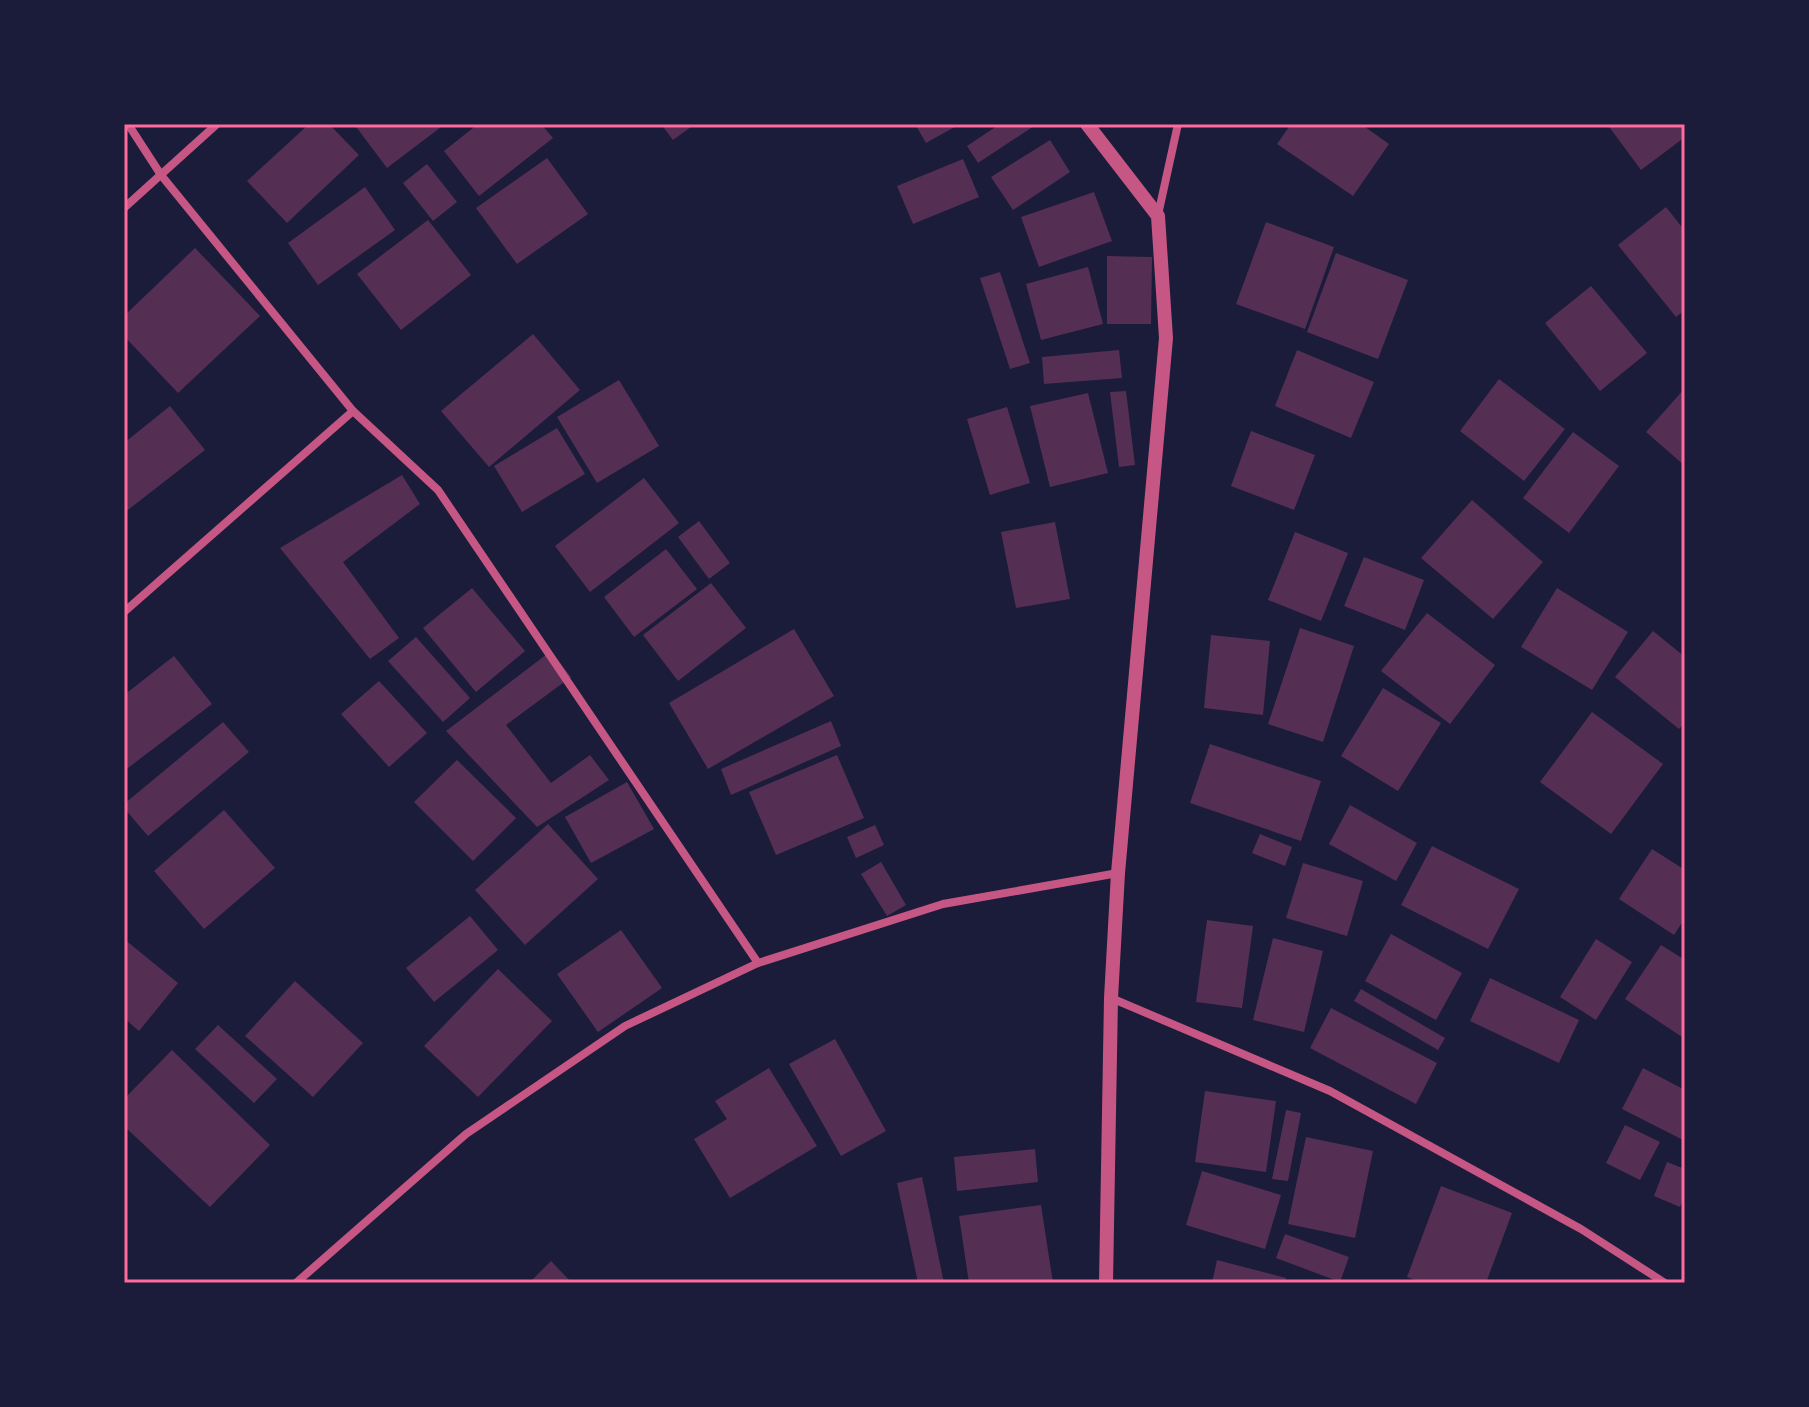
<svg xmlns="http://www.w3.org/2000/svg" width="1809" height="1407" viewBox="0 0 1809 1407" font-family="'Archivo Narrow',sans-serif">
	<rect width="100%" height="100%" fill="#1b1b3a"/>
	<!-- building -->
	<g fill="#542f53">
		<path d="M 309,124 L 329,124 L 359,155 L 287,223 L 247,181 Z"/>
		<path d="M 354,124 L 445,124 L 387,168 Z"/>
		<path d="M 478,124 L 541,124 L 553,138 L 479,196 L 444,151 Z"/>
		<path d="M 661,124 L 695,124 L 673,140 Z"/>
		<path d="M 915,124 L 960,124 L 926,143 Z"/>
		<path d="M 1000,124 L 1033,124 L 1034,126 L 978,163 L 967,146 Z"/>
		<path d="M 1291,124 L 1361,124 L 1389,144 L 1353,196 L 1277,144 Z"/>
		<path d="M 1607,124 L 1685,124 L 1685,137 L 1641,170 Z"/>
		<path d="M 1050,140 L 1070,172 L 1013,210 L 991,177 Z"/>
		<path d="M 547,158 L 588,214 L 517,264 L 476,208 Z"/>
		<path d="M 963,159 L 979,197 L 913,224 L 897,186 Z"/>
		<path d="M 427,164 L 457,202 L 433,221 L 403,183 Z"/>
		<path d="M 365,187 L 395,230 L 318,285 L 288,243 Z"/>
		<path d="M 1094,192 L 1112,241 L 1039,267 L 1021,217 Z"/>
		<path d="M 1666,207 L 1685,231 L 1685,310 L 1676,317 L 1618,245 Z"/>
		<path d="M 428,220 L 471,275 L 401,330 L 357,274 Z"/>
		<path d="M 1266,222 L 1334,247 L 1305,329 L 1236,304 Z"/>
		<path d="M 195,248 L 260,316 L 178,393 L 124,336 L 124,316 Z"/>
		<path d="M 1336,253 L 1408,280 L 1378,359 L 1307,332 Z"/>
		<path d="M 1107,256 L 1152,257 L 1151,324 L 1107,324 Z"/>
		<path d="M 1088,267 L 1103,324 L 1041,340 L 1026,284 Z"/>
		<path d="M 1000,272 L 1030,363 L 1010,369 L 980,278 Z"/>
		<path d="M 1591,286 L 1647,353 L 1600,391 L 1545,323 Z"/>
		<path d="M 533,334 L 580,390 L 489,467 L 441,411 Z"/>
		<path d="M 1119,350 L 1122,378 L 1044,384 L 1042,357 Z"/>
		<path d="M 1297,350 L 1374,382 L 1351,438 L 1275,406 Z"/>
		<path d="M 1499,379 L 1565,429 L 1524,481 L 1460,431 Z"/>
		<path d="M 619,380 L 659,446 L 597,483 L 557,417 Z"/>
		<path d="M 1685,388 L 1685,466 L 1646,432 Z"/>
		<path d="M 1126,391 L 1135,465 L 1119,467 L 1110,392 Z"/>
		<path d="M 1088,393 L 1108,473 L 1050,487 L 1030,406 Z"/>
		<path d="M 170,406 L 205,450 L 124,513 L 124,443 Z"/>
		<path d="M 1007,407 L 1030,483 L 990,495 L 967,419 Z"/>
		<path d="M 557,428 L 585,474 L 522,512 L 494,466 Z"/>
		<path d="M 1251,431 L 1315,455 L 1294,510 L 1231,486 Z"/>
		<path d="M 1573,432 L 1619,466 L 1569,533 L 1523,498 Z"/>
		<path d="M 402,475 L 420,504 L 343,562 L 399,638 L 370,659 L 280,548 Z"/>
		<path d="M 644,478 L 679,523 L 590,592 L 555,546 Z"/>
		<path d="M 1472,500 L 1543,562 L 1493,619 L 1421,558 Z"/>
		<path d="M 699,521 L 730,563 L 709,579 L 678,537 Z"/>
		<path d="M 1055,522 L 1070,599 L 1016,608 L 1001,532 Z"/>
		<path d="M 1295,532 L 1348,553 L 1321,621 L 1268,600 Z"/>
		<path d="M 666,549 L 697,589 L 634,637 L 604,597 Z"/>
		<path d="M 1364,557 L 1424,580 L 1405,630 L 1344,606 Z"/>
		<path d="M 711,583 L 746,628 L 678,681 L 643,635 Z"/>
		<path d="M 472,588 L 525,651 L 476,692 L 423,628 Z"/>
		<path d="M 1557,588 L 1628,632 L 1592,690 L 1521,647 Z"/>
		<path d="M 1427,613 L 1495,665 L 1450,724 L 1381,671 Z"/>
		<path d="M 1300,628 L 1354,646 L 1323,742 L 1268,724 Z"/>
		<path d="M 794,629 L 834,696 L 708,769 L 669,703 Z"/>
		<path d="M 1653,631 L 1685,657 L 1685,722 L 1679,729 L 1615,677 Z"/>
		<path d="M 1211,635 L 1270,641 L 1263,715 L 1204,708 Z"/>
		<path d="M 416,637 L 470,698 L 443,722 L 388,661 Z"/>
		<path d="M 551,651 L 571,677 L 506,725 L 551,783 L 590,755 L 609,780 L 537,827 L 446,731 Z"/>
		<path d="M 174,656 L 212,704 L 124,771 L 124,695 Z"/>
		<path d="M 379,681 L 427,733 L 389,767 L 341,714 Z"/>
		<path d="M 1383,688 L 1441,723 L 1398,791 L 1341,756 Z"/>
		<path d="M 1592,712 L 1663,764 L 1611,834 L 1540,782 Z"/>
		<path d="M 831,721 L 841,746 L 731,795 L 721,769 Z"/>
		<path d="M 223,722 L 249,752 L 148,836 L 124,808 L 124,804 Z"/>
		<path d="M 1210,744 L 1321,781 L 1301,841 L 1190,803 Z"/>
		<path d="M 837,755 L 864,818 L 776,855 L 749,792 Z"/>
		<path d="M 457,760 L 516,818 L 473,861 L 414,802 Z"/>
		<path d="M 627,782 L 654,829 L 591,863 L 565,817 Z"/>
		<path d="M 1350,805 L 1417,843 L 1396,881 L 1329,844 Z"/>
		<path d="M 224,810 L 275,868 L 204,929 L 154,871 Z"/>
		<path d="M 548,824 L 598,879 L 525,945 L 475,890 Z"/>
		<path d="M 875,825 L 884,845 L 856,858 L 847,837 Z"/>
		<path d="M 1260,834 L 1292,847 L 1285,866 L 1252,853 Z"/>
		<path d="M 1432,846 L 1519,889 L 1488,949 L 1401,905 Z"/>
		<path d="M 1652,849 L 1685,870 L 1685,918 L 1674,935 L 1619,899 Z"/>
		<path d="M 881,862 L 906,905 L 887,916 L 861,874 Z"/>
		<path d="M 1303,863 L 1363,881 L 1347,936 L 1286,918 Z"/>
		<path d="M 470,916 L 498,950 L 434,1002 L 406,968 Z"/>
		<path d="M 1207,920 L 1253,926 L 1242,1008 L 1196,1002 Z"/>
		<path d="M 621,930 L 662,988 L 598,1032 L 557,974 Z"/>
		<path d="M 1391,934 L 1462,973 L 1436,1020 L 1365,981 Z"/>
		<path d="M 1273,938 L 1323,951 L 1304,1032 L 1253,1020 Z"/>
		<path d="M 124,939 L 178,983 L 139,1031 L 124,1018 Z"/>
		<path d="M 1596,939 L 1632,962 L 1596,1020 L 1560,997 Z"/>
		<path d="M 1661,945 L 1685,960 L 1685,1039 L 1625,999 Z"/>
		<path d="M 498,969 L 552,1021 L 478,1097 L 424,1046 Z"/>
		<path d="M 1490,978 L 1579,1020 L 1559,1063 L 1470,1021 Z"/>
		<path d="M 295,981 L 363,1043 L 313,1097 L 245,1036 Z"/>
		<path d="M 1361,989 L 1445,1038 L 1438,1050 L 1354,1001 Z"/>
		<path d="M 1331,1008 L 1437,1063 L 1416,1104 L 1310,1048 Z"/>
		<path d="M 218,1025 L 277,1079 L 254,1103 L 195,1049 Z"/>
		<path d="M 835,1039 L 886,1131 L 841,1156 L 789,1064 Z"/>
		<path d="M 172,1050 L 270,1145 L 210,1207 L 124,1126 L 124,1099 Z"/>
		<path d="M 769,1068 L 817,1146 L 730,1198 L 694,1139 L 727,1119 L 715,1101 Z"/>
		<path d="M 1643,1068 L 1685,1090 L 1685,1141 L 1622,1109 Z"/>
		<path d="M 1205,1091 L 1276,1101 L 1266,1172 L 1195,1162 Z"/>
		<path d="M 1286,1110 L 1301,1113 L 1288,1181 L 1272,1179 Z"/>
		<path d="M 1625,1125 L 1660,1142 L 1640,1180 L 1606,1163 Z"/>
		<path d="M 1306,1137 L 1373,1151 L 1355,1238 L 1288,1224 Z"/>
		<path d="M 1035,1149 L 1038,1182 L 957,1191 L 954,1157 Z"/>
		<path d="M 1667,1162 L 1685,1169 L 1685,1194 L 1680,1207 L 1654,1196 Z"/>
		<path d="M 1202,1171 L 1281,1195 L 1265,1249 L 1186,1225 Z"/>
		<path d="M 922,1177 L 944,1283 L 918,1283 L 897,1183 Z"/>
		<path d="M 1441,1186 L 1512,1213 L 1486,1283 L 1422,1283 L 1407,1277 Z"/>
		<path d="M 1041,1205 L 1053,1283 L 969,1283 L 959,1216 Z"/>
		<path d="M 1285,1234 L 1349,1257 L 1340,1282 L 1276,1258 Z"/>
		<path d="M 1217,1260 L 1286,1278 L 1285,1283 L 1212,1283 Z"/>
		<path d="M 551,1261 L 572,1283 L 529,1283 Z"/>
	</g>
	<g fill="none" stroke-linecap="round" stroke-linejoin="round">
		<!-- minor -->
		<g stroke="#c65784" stroke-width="8">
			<path d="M 128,124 L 161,175 L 353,411 L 438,490 L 758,963"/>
			<path d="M 124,208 L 217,124"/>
			<path d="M 1158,215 L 1178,124"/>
			<path d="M 124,612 L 353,411"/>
			<path d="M 1111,998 L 1330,1091 L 1581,1229 L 1665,1283"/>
			<path d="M 296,1283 L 466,1134 L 625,1026 L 758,963 L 943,904 L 1118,873"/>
		</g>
		<!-- tertiary -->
		<path stroke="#c65784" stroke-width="14" d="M 1087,124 L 1158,216 L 1166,338 L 1118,873 L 1111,998 L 1106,1283"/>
	</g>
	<!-- border -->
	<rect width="1809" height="1407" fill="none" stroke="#1b1b3a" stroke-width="252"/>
	<rect x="126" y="126" width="1557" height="1155" fill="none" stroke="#ff6b9d" stroke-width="3"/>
</svg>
